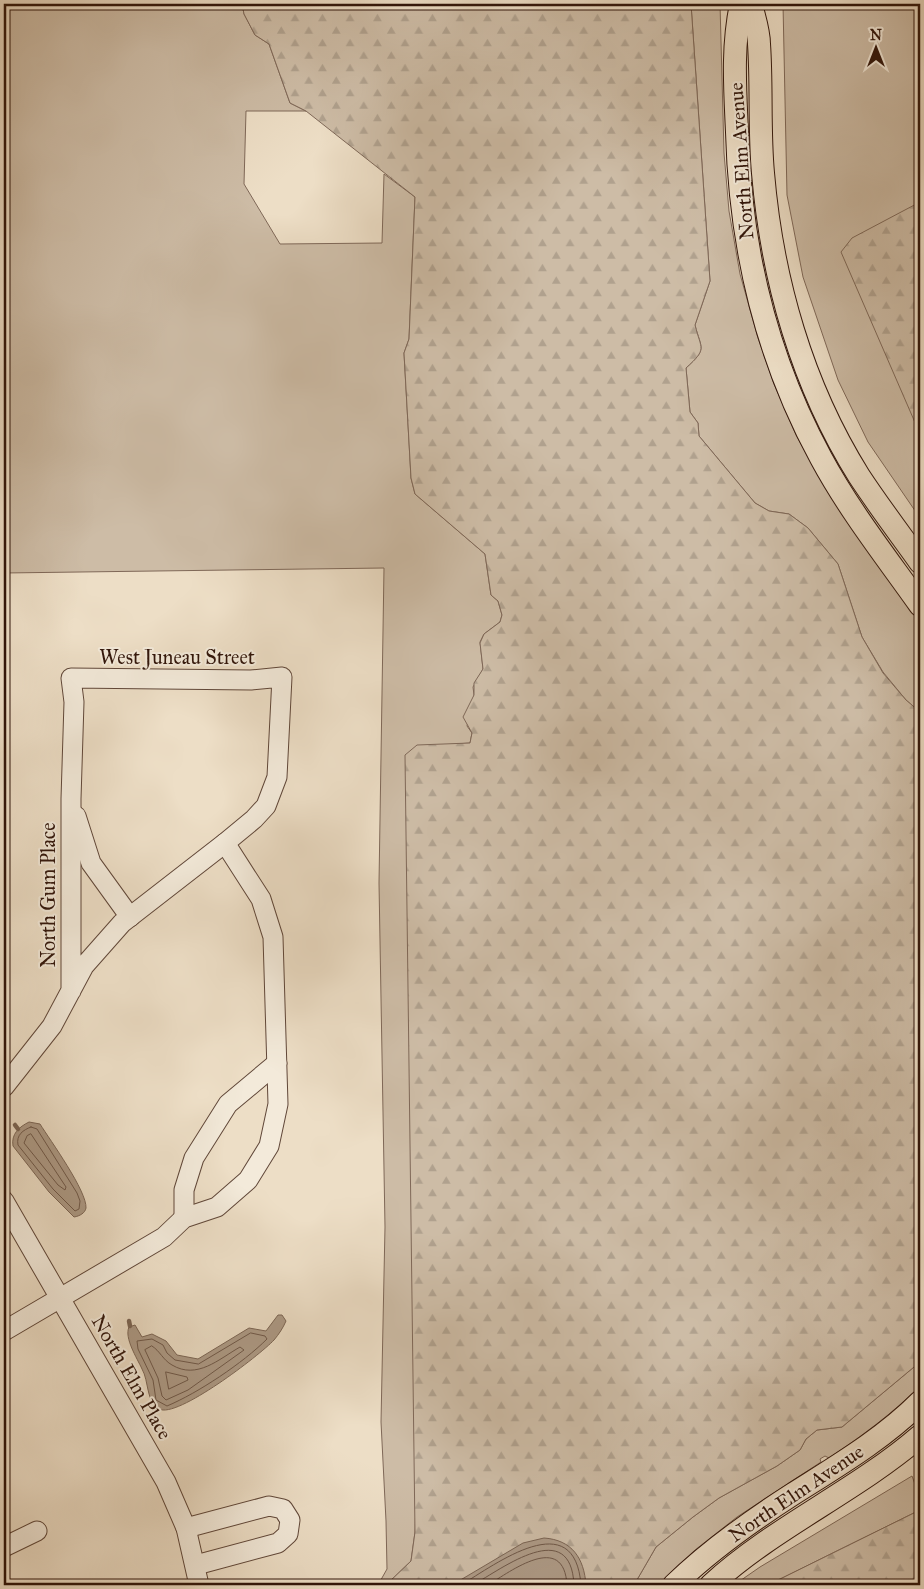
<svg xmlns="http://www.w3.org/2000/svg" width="924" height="1589" viewBox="0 0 924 1589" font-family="'IM FELL Great Primer',serif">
	<defs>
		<pattern id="forest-firs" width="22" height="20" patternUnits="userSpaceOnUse" patternTransform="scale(1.25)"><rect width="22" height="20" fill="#cdbca6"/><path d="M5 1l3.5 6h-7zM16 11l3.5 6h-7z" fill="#b0a18e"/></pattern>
	</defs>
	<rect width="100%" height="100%" fill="#eddec6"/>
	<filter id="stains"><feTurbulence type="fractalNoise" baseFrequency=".004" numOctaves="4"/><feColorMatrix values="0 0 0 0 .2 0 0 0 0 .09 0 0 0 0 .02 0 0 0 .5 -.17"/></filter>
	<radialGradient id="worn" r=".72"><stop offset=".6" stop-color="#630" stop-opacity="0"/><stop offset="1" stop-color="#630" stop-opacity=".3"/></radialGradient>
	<!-- grass -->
	<g fill="#cdbca6" stroke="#7f6858">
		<path d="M 4,4 L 242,4 L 244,14 L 255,35 L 269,44 L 290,103 L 306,111 L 246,111 L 244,184 L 280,244 L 382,243 L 384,174 L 415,197 L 409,339 L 404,353 L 411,478 L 415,494 L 485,554 L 491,595 L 498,601 L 502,615 L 500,622 L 484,634 L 480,642 L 483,669 L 473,687 L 474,695 L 467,726 L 472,733 L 470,743 L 442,745 L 415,1532 L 411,1561 L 386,1585 L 378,1585 L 387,1569 L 386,1521 L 381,1422 L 385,1227 L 379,883 L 384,568 L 4,573 Z"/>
		<path d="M 691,4 L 720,4 L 724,153 L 729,211 L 740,274 L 758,338 L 774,384 L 796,435 L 819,476 L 857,535 L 920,623 L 920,712 L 906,700 L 883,672 L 862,637 L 838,564 L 808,528 L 789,514 L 769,511 L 755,503 L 699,436 L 698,423 L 690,412 L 686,368 C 708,348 701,349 695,325 L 710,281 Z"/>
		<path d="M 783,4 L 920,4 L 920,518 L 868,442 L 838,380 L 803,277 L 787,195 Z"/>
		<path d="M 920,1362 L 920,1386 C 893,1413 862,1436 829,1458 L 825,1456 L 820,1459 L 821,1462 L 737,1517 L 695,1550 L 658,1585 L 634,1585 L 656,1547 L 693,1517 L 719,1498 L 777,1466 L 800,1450 L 806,1439 L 817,1430 L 842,1427 Z"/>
		<path d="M 912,1476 L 920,1498 L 920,1510 L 768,1585 L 734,1585 L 760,1567 Z"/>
	</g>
	<!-- forest -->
	<g fill="url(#forest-firs)" stroke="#7f6858">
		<path d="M 242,4 L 691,4 L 710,281 L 695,325 C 701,350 708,348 686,368 L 690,412 L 698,423 L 699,436 L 755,503 L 769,511 L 789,514 L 808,528 L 838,564 L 862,637 L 883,673 L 906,700 L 920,712 L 920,1362 L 842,1427 L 817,1430 L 806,1439 L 800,1450 L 777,1466 L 719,1498 L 693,1517 L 656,1547 L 634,1585 L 386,1585 L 411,1561 L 415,1532 L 405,755 L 417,745 L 470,743 L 472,733 L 463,717 L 474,695 L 474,683 L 483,669 L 480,643 L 484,634 L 500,622 L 502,615 L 498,601 L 491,595 L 485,554 L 415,494 L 411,478 L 404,353 L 409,339 L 415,197 L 306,111 L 290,103 L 269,44 L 255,35 L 244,14 Z"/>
		<path d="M 920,202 L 920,434 L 841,252 L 852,238 Z"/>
		<path d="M 920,1510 L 920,1585 L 768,1585 Z"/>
	</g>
	<!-- water -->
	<g fill="#ad9a86" stroke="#7b6554">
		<path d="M 29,1122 L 40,1124 C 50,1140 87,1191 86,1208 C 85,1213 80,1216 74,1217 L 49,1192 L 13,1146 C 11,1134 19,1127 29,1122 Z"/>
		<path d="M 278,1315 L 282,1315 L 286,1321 C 283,1328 279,1334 274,1340 C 260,1355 177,1419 159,1409 C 146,1402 149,1381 142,1369 C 137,1358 124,1338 129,1327 L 135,1325 L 142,1337 L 152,1334 L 166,1341 L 177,1355 L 198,1359 L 249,1328 L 266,1331 Z"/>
		<path d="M 544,1538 C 572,1540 584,1558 586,1585 L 452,1585 L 523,1543 Z"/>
	</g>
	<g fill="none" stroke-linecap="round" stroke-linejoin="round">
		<!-- shore -->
		<g stroke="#6f5848" stroke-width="1">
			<path d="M 31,1127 L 37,1129 L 77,1193 L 80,1201 L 79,1209 L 75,1211 L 53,1189 L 18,1145 C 16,1135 23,1130 31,1127 Z"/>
			<path d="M 31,1134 L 66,1187 L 65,1190 L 58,1185 L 24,1143 L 27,1136 Z"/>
			<path d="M 251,1333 L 265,1336 L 267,1339 C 243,1363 198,1393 167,1406 L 156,1400 L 153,1380 L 138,1349 L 137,1341 L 152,1339 L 163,1345 L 167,1353 L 175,1360 L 198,1364 Z"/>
			<path d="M 152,1346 C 160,1351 163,1360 172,1365 C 197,1380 219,1359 240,1347 L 244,1350 L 188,1390 L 166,1400 L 162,1396 L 158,1378 L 145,1350 Z"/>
			<path d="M 166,1372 L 187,1377 L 188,1380 L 169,1389 Z"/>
			<path d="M 461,1585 C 496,1564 575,1504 581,1585"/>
			<path d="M 473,1585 C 503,1568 571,1516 574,1585"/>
			<path d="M 488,1585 C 511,1571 564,1531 567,1585"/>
		</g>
		<!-- stream -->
		<g stroke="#7b6554" stroke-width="4.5">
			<path d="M 15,1125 L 18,1129"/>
			<path d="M 129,1321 L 130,1326"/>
		</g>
		<defs>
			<g id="minor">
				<path d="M 76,816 L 91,863 L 130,917"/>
				<path d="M 4,1087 L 52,1026 L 84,966 L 122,923 L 225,843 L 254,819 L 266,806 L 277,777 L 282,677 L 251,680 L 71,678 L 74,702 L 71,799 L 71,991"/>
				<path d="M 4,1201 L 166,1482 L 186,1528 L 199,1585"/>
				<path d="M 184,1218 L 184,1190 L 194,1158 L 228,1104 L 277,1063"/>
				<path d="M 4,1331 L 164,1237 L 184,1218 L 217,1207 L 248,1180 L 269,1146 L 278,1104 L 273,937 L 261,899 L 225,843"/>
				<path d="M 186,1528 L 269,1506 L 283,1509 L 290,1520 L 288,1534 L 278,1543 L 196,1565"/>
				<path d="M 4,1547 L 37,1531"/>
			</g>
			<g id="major">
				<path d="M 741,4 C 732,48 735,87 737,132 C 740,246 766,357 821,458 C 849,510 886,557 920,605"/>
				<path d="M 751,4 C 754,17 759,31 759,44 C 762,87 759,130 763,173 C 772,279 802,385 859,476 C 878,505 900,534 920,562"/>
				<path d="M 674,1585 C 710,1550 751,1521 793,1494 C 837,1466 883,1439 920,1402"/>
				<path d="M 711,1585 C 774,1527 855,1492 920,1436"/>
			</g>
		</defs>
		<!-- minor casing -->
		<use href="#minor" stroke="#604739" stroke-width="21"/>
		<!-- major casing -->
		<use href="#major" stroke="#31150a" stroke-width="24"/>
		<!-- minor -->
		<use href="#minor" stroke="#f3eada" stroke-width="19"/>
		<!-- major -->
		<use href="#major" stroke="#eddec6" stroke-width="22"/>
	</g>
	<g text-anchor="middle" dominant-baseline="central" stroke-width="4" stroke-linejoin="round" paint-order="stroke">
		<!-- street labels -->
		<g font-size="20" fill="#31150a" stroke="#f3eada">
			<text transform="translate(741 161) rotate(-94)">North Elm Avenue</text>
			<text x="177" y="657">West Juneau Street</text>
			<text transform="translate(48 895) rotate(-90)">North Gum Place</text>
			<text transform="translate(132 1377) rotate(60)">North Elm Place</text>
			<text transform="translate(796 1493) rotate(-34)">North Elm Avenue</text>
		</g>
	</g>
	<!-- margin -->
	<rect width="924" height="1589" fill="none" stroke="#eddec6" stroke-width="20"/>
	<rect x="5" y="5" width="914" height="1579" fill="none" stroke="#31150a" stroke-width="2.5"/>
	<rect x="10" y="10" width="904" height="1569" fill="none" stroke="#31150a"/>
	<!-- north arrow -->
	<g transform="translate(876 48)" stroke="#f3eada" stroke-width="4" paint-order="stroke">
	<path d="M0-4L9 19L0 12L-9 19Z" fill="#31150a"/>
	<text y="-8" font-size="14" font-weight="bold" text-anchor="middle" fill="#31150a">N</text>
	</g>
	<rect width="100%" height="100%" filter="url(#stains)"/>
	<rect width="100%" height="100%" fill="url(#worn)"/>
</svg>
